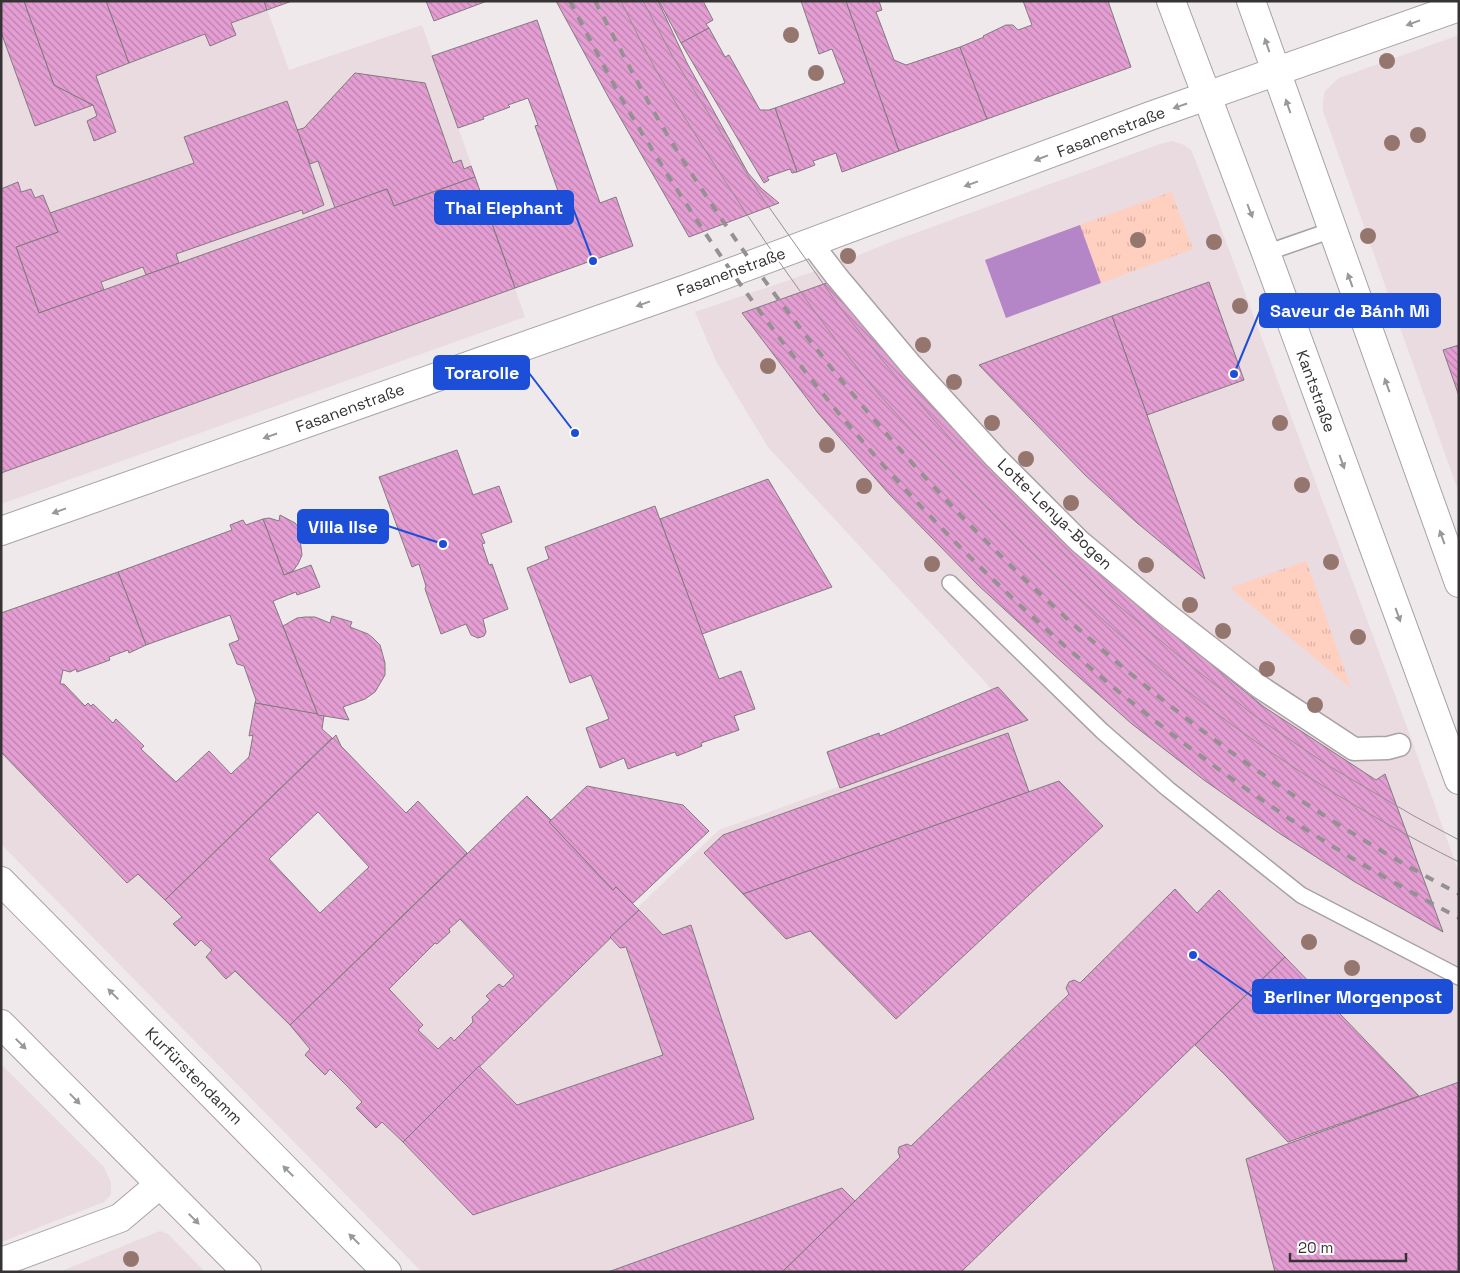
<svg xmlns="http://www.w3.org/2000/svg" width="1460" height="1273" viewBox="0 0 1460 1273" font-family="'Space Grotesk',sans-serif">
	<defs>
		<pattern id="grass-tufts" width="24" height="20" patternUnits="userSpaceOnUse" patternTransform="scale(1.25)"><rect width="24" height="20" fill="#ffcfc0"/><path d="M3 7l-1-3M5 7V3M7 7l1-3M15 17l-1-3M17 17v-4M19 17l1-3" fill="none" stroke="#dbb2a6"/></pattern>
		<pattern id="building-back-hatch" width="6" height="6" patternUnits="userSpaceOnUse" patternTransform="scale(1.25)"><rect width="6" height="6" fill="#e59ed3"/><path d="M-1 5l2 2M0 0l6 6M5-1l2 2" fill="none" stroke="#ba81ac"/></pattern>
	</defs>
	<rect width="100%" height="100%" fill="#efe9eb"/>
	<!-- built -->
	<g fill="#e9dbdf" fill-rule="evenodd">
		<path d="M 1,1 L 264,1 L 289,70 L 422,25 L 525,317 L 1,504 Z"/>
		<path d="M 1459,35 L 1459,493 L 1323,111 L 1323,101 L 1325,91 L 1339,78 Z"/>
		<path d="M 1172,141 L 1184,145 L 1191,150 L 1195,159 L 1407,727 L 1459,873 L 1459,1272 L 422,1272 L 1,844 L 1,649 L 322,993 L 527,796 L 551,820 L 549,822 L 637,908 L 719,830 L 1018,722 L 987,684 L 768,447 L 716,361 L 695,312 L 845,261 L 888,243 L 1160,144 ZM 1134,520 L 1134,519 L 1205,578 L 1175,555 Z"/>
		<path d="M 1,1064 L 104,1167 L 111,1183 L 111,1194 L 104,1202 L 1,1242 Z"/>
		<path d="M 160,1231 L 168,1234 L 205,1272 L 59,1272 Z"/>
	</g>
	<!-- grass -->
	<g fill="url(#grass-tufts)">
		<path d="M 1171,192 L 1193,249 L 1101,283 L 1080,225 Z"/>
		<path d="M 1306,561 L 1351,688 L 1230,588 Z"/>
	</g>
	<!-- water -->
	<path fill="#b485c7" d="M 1080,225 L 1101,283 L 1006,318 L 985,260 Z"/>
	<!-- building -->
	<g fill="url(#building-back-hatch)" stroke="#807b7e" fill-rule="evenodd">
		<path d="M 1,1 L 24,1 L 54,85 L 93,105 L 35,126 L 1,32 Z"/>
		<path d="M 24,1 L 106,1 L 129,63 L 96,76 L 116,132 L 94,141 L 87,121 L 97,116 L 93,105 L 54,85 Z"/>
		<path d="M 106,1 L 264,1 L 267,10 L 231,23 L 236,35 L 210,46 L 205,34 L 129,63 Z"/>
		<path d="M 264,1 L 292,1 L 267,10 Z"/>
		<path d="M 426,1 L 487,1 L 434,21 Z"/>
		<path d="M 556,1 L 658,1 L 687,63 L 748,173 L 761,188 L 779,203 L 689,237 L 610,100 Z"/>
		<path d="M 659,1 L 703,1 L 713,20 L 706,24 L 709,28 L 681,43 Z"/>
		<path d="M 801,1 L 846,1 L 899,151 L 842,172 L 836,153 L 813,161 L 815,165 L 797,172 L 775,108 L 845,83 L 832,49 L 819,54 Z"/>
		<path d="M 846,1 L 879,1 L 882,10 L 876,12 L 894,60 L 906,65 L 960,47 L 987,119 L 899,151 Z"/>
		<path d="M 1023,1 L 1108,1 L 1131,67 L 987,119 L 960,47 L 984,37 L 983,36 L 1006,25 L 1013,25 L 1018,30 L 1032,25 Z"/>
		<path d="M 537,20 L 600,203 L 616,197 L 633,246 L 515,288 L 489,215 L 558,191 L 535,126 L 538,125 L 528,98 L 508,105 L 510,107 L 483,117 L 484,119 L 458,128 L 432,56 Z"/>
		<path d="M 709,28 L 725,57 L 729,55 L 760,110 L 769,110 L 775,108 L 797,172 L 792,173 L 790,169 L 767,177 L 769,180 L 764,183 L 681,43 Z"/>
		<path d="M 355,73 L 425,83 L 453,163 L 461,160 L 464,169 L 471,166 L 475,177 L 394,206 L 387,189 L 335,208 L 318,161 L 310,164 L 297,130 L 304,128 Z"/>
		<path d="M 287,101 L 324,205 L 303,214 L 302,210 L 176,254 L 179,263 L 146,275 L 143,267 L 101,282 L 104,290 L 39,313 L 16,247 L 58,232 L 50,213 L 194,163 L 184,137 Z"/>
		<path d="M 475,177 L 515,288 L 1,473 L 1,189 L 18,182 L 21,192 L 31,189 L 35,198 L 43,195 L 58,232 L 16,247 L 39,313 L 387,189 L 394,206 Z"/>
		<path d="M 835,280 L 1117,587 L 1264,707 L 1376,780 L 1385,774 L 1443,932 L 1355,882 L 1279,833 L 1204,780 L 1132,724 L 1054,655 L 978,585 L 889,494 L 818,413 L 742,313 Z"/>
		<path d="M 1209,282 L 1244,380 L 1147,415 L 1112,316 Z"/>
		<path d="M 1112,316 L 1147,415 L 1205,579 L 1136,522 L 1085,475 L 979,365 Z"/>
		<path d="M 1459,345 L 1459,396 L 1443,350 Z"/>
		<path d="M 457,450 L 473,495 L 499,486 L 512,522 L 481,534 L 485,543 L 482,544 L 489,565 L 492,564 L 508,609 L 483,619 L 486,632 L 484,636 L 478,638 L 471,635 L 466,624 L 441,634 L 425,589 L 426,586 L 419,564 L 412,567 L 379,477 Z"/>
		<path d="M 768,479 L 832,587 L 702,634 L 660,519 Z"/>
		<path d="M 655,506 L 719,679 L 741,671 L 755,709 L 734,716 L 739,730 L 701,743 L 702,746 L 677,756 L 675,752 L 628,769 L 624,758 L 600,768 L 586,728 L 609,719 L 591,675 L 570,683 L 527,568 L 549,559 L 545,547 Z"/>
		<path d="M 280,515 L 295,523 L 305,536 L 300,539 L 302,555 L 298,564 L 293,571 L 284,575 L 263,519 L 269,518 L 279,521 Z"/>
		<path d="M 263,519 L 284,575 L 311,565 L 320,587 L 297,595 L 296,592 L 273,601 L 318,715 L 255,703 L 256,700 L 244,666 L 237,664 L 229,644 L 239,640 L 230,615 L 146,645 L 118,572 L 232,530 L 230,525 L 243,520 L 246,525 Z"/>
		<path d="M 118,572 L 146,645 L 129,653 L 128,650 L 109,657 L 110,660 L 77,672 L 76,669 L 70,672 L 63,670 L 60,684 L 64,684 L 85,706 L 88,703 L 91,706 L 93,704 L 113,723 L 116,719 L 144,746 L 141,749 L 176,782 L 209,751 L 231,774 L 249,757 L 253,735 L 249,736 L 255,703 L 324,715 L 322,729 L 332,738 L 165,900 L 138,874 L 127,883 L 1,752 L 1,613 Z"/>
		<path d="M 332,616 L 352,622 L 350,627 L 368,634 L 373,638 L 380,645 L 385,663 L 385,675 L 375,692 L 365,699 L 343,707 L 349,720 L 318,715 L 283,626 L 297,618 L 305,617 L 315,617 L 330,623 Z"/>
		<path d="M 998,687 L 1028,720 L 840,788 L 827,752 L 879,733 L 880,736 Z"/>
		<path d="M 1008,733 L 1029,792 L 743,894 L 704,853 L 723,835 Z"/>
		<path d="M 336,735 L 341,746 L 406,813 L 418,801 L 467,853 L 290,1025 L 235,971 L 226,979 L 206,957 L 212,950 L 201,940 L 195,946 L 173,924 L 182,917 L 165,900 ZM 318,812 L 369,867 L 320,913 L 269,859 Z"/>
		<path d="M 1059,781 L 1103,826 L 896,1019 L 810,931 L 786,939 L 743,894 Z"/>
		<path d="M 587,786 L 683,805 L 709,831 L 632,904 L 616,887 L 613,890 L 549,822 Z"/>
		<path d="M 527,796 L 551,820 L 549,822 L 613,890 L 616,887 L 639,910 L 403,1142 L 382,1122 L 376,1128 L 356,1108 L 362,1102 L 348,1087 L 330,1069 L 325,1075 L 305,1055 L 310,1049 L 290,1025 ZM 460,919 L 514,976 L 503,987 L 499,984 L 486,996 L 490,1000 L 472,1017 L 473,1022 L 454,1041 L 451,1037 L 438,1049 L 418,1030 L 423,1025 L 389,989 L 435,943 L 437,944 L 450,932 L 449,929 Z"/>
		<path d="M 1175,889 L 1197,913 L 1219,890 L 1285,957 L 961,1272 L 782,1272 L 900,1157 L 898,1152 L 899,1147 L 907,1144 L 911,1146 L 1069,994 L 1066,988 L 1069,982 L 1074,980 L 1080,983 Z"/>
		<path d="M 639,910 L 663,935 L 691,925 L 754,1119 L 473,1215 L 403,1142 L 479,1066 L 517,1105 L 663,1055 L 626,947 L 620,948 L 610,937 Z"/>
		<path d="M 1285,957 L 1316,989 L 1419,1096 L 1288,1142 L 1226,1076 L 1195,1045 Z"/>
		<path d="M 1459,1082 L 1459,1272 L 1275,1272 L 1246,1159 Z"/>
		<path d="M 842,1188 L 855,1201 L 782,1272 L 608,1272 Z"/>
	</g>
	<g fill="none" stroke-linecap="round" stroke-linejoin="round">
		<defs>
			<g id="service">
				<path d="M 1266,253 L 1332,230"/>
				<path d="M 950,583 L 1102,731 L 1168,789 L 1301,895 L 1459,977"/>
			</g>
			<path id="pedestrian" d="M 811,243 L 837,277 L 911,365 L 995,457 L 1079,541 L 1165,613 L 1260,687 L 1354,749 L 1388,748 L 1399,745"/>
			<g id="minor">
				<path d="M 1,531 L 689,288 L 1150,116 L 1459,7"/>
				<path d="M 1,1262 L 120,1218 L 159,1185"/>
			</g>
			<g id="secondary">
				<path d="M 1171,1 L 1266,253 L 1459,780"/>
				<path d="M 1251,1 L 1459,583"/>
				<path d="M 1,881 L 387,1272"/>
				<path d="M 1,1024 L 247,1272"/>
			</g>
		</defs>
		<!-- service casing -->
		<use href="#service" stroke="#a8a2a4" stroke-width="18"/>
		<!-- pedestrian casing -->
		<use href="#pedestrian" stroke="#a8a2a4" stroke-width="25"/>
		<!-- minor casing -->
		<use href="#minor" stroke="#a8a2a4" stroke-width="30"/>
		<!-- secondary casing -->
		<use href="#secondary" stroke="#a8a2a4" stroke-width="30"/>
		<!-- service -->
		<use href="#service" stroke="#fff" stroke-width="15"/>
		<!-- pedestrian -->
		<use href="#pedestrian" stroke="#fff" stroke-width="22"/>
		<!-- minor -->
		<use href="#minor" stroke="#fff" stroke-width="28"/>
		<!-- secondary -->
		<use href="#secondary" stroke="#fff" stroke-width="28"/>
		<!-- tram -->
		<g stroke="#959092" stroke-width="1">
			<path d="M 621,1 C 633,25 644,49 657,72 C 696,137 737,201 780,263 C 810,305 839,346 872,386 C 910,431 953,473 994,515 C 1050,572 1108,627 1170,677 C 1258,749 1357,811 1459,862"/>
			<path d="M 643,1 L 673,57 L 759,193 L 841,309 L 892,372 L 962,452 L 1107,596 L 1185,661 L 1255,716 L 1329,766 L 1414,816 L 1459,840"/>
		</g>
		<!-- rail -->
		<g stroke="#959092" stroke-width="4" stroke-dasharray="9 9" stroke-linecap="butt">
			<path d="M 570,1 C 586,32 602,63 619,94 C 675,191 738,286 808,375 C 943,547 1108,697 1290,819 C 1344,855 1401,887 1459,918"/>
			<path d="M 595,1 C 621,50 645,99 674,146 C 868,456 1134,723 1459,894"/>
		</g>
	</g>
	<!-- trees -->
	<g fill="#95766e">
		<circle cx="791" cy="35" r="8"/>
		<circle cx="1387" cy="61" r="8"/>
		<circle cx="816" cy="73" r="8"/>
		<circle cx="1418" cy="135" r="8"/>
		<circle cx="1392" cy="143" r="8"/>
		<circle cx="1368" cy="236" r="8"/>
		<circle cx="1138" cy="240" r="8"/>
		<circle cx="1214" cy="242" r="8"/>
		<circle cx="848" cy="256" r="8"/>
		<circle cx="1240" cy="306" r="8"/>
		<circle cx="923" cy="345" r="8"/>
		<circle cx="768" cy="366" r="8"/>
		<circle cx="954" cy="382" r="8"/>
		<circle cx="992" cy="423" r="8"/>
		<circle cx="1280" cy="423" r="8"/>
		<circle cx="827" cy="445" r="8"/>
		<circle cx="1026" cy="459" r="8"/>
		<circle cx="1302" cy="485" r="8"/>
		<circle cx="864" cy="486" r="8"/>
		<circle cx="1071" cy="503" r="8"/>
		<circle cx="1331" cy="562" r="8"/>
		<circle cx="932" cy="564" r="8"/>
		<circle cx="1146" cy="565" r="8"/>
		<circle cx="1190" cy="605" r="8"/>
		<circle cx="1223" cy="631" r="8"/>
		<circle cx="1358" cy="637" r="8"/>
		<circle cx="1267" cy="669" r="8"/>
		<circle cx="1315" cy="705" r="8"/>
		<circle cx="1309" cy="942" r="8"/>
		<circle cx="1352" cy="968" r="8"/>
		<circle cx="131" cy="1259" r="8"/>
	</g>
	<!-- one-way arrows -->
	<defs><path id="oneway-solid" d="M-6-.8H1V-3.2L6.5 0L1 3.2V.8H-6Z" transform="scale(1.25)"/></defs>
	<g fill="#9a999a">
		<use href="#oneway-solid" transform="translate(1413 23) rotate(160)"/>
		<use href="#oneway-solid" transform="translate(1267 45) rotate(-109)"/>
		<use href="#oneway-solid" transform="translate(1180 106) rotate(161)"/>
		<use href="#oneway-solid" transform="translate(1288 106) rotate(-109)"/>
		<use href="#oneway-solid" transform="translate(1041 158) rotate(159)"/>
		<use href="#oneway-solid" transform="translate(971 184) rotate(160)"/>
		<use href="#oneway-solid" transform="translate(1250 211) rotate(69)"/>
		<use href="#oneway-solid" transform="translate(1350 280) rotate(-110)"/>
		<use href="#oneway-solid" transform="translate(643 304) rotate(160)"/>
		<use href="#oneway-solid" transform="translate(1387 385) rotate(-110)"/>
		<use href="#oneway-solid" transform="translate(270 436) rotate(161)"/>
		<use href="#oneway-solid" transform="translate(1342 462) rotate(70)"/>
		<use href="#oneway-solid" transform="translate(59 511) rotate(160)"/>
		<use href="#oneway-solid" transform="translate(1442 537) rotate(-110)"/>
		<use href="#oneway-solid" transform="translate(1398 615) rotate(70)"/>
		<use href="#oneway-solid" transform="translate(113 994) rotate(-135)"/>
		<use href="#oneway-solid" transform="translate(21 1044) rotate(45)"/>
		<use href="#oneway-solid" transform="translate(75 1099) rotate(46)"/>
		<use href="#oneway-solid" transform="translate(288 1171) rotate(-135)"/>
		<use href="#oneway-solid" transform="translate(194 1219) rotate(45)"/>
		<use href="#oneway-solid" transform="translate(354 1239) rotate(-135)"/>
	</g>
	<g text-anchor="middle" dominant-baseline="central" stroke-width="4.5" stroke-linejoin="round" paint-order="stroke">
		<!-- street labels -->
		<g font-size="16" fill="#363334" stroke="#fff">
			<text transform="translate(1111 132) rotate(-21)">Fasanenstraße</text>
			<text transform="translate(731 272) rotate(-20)">Fasanenstraße</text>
			<text transform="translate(1316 391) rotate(70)">Kantstraße</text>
			<text transform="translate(350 408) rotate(-20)">Fasanenstraße</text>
			<text transform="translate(1055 514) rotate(44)">Lotte-Lenya-Bogen</text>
			<text transform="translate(194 1076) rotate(45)">Kurfürstendamm</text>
		</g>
	</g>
	<!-- callouts -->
	<path fill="none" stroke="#1d4ed8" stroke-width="2" d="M593 261L573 208M1234 374L1260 311M575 433L529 373M443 544L388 526M1193 955L1253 997"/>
	<g fill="#1d4ed8" stroke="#fff" stroke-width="2">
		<circle cx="593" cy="261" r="5"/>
		<circle cx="1234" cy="374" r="5"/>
		<circle cx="575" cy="433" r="5"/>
		<circle cx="443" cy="544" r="5"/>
		<circle cx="1193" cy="955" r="5"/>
	</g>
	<g fill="#1d4ed8" stroke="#1d4ed8" stroke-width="2">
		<rect x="435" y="191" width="138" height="33" rx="5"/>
		<rect x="1260" y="294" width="180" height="33" rx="5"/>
		<rect x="434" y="356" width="95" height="33" rx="5"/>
		<rect x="298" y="510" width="90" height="33" rx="5"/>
		<rect x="1253" y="980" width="199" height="33" rx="5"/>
	</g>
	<g font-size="18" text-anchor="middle" font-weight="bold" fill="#fff">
		<text x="504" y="214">Thai Elephant</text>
		<text x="1350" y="317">Saveur de Bánh Mì</text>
		<text x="482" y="379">Torarolle</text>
		<text x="343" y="533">Villa Ilse</text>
		<text x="1353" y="1003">Berliner Morgenpost</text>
	</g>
	<!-- border -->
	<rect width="1460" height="1273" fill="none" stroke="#363334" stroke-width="5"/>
	<!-- scale -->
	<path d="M1290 1253v8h116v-8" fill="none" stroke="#363334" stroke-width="2.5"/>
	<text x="1298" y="1253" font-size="15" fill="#363334" stroke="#ffffff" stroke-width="4" paint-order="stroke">20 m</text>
</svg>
